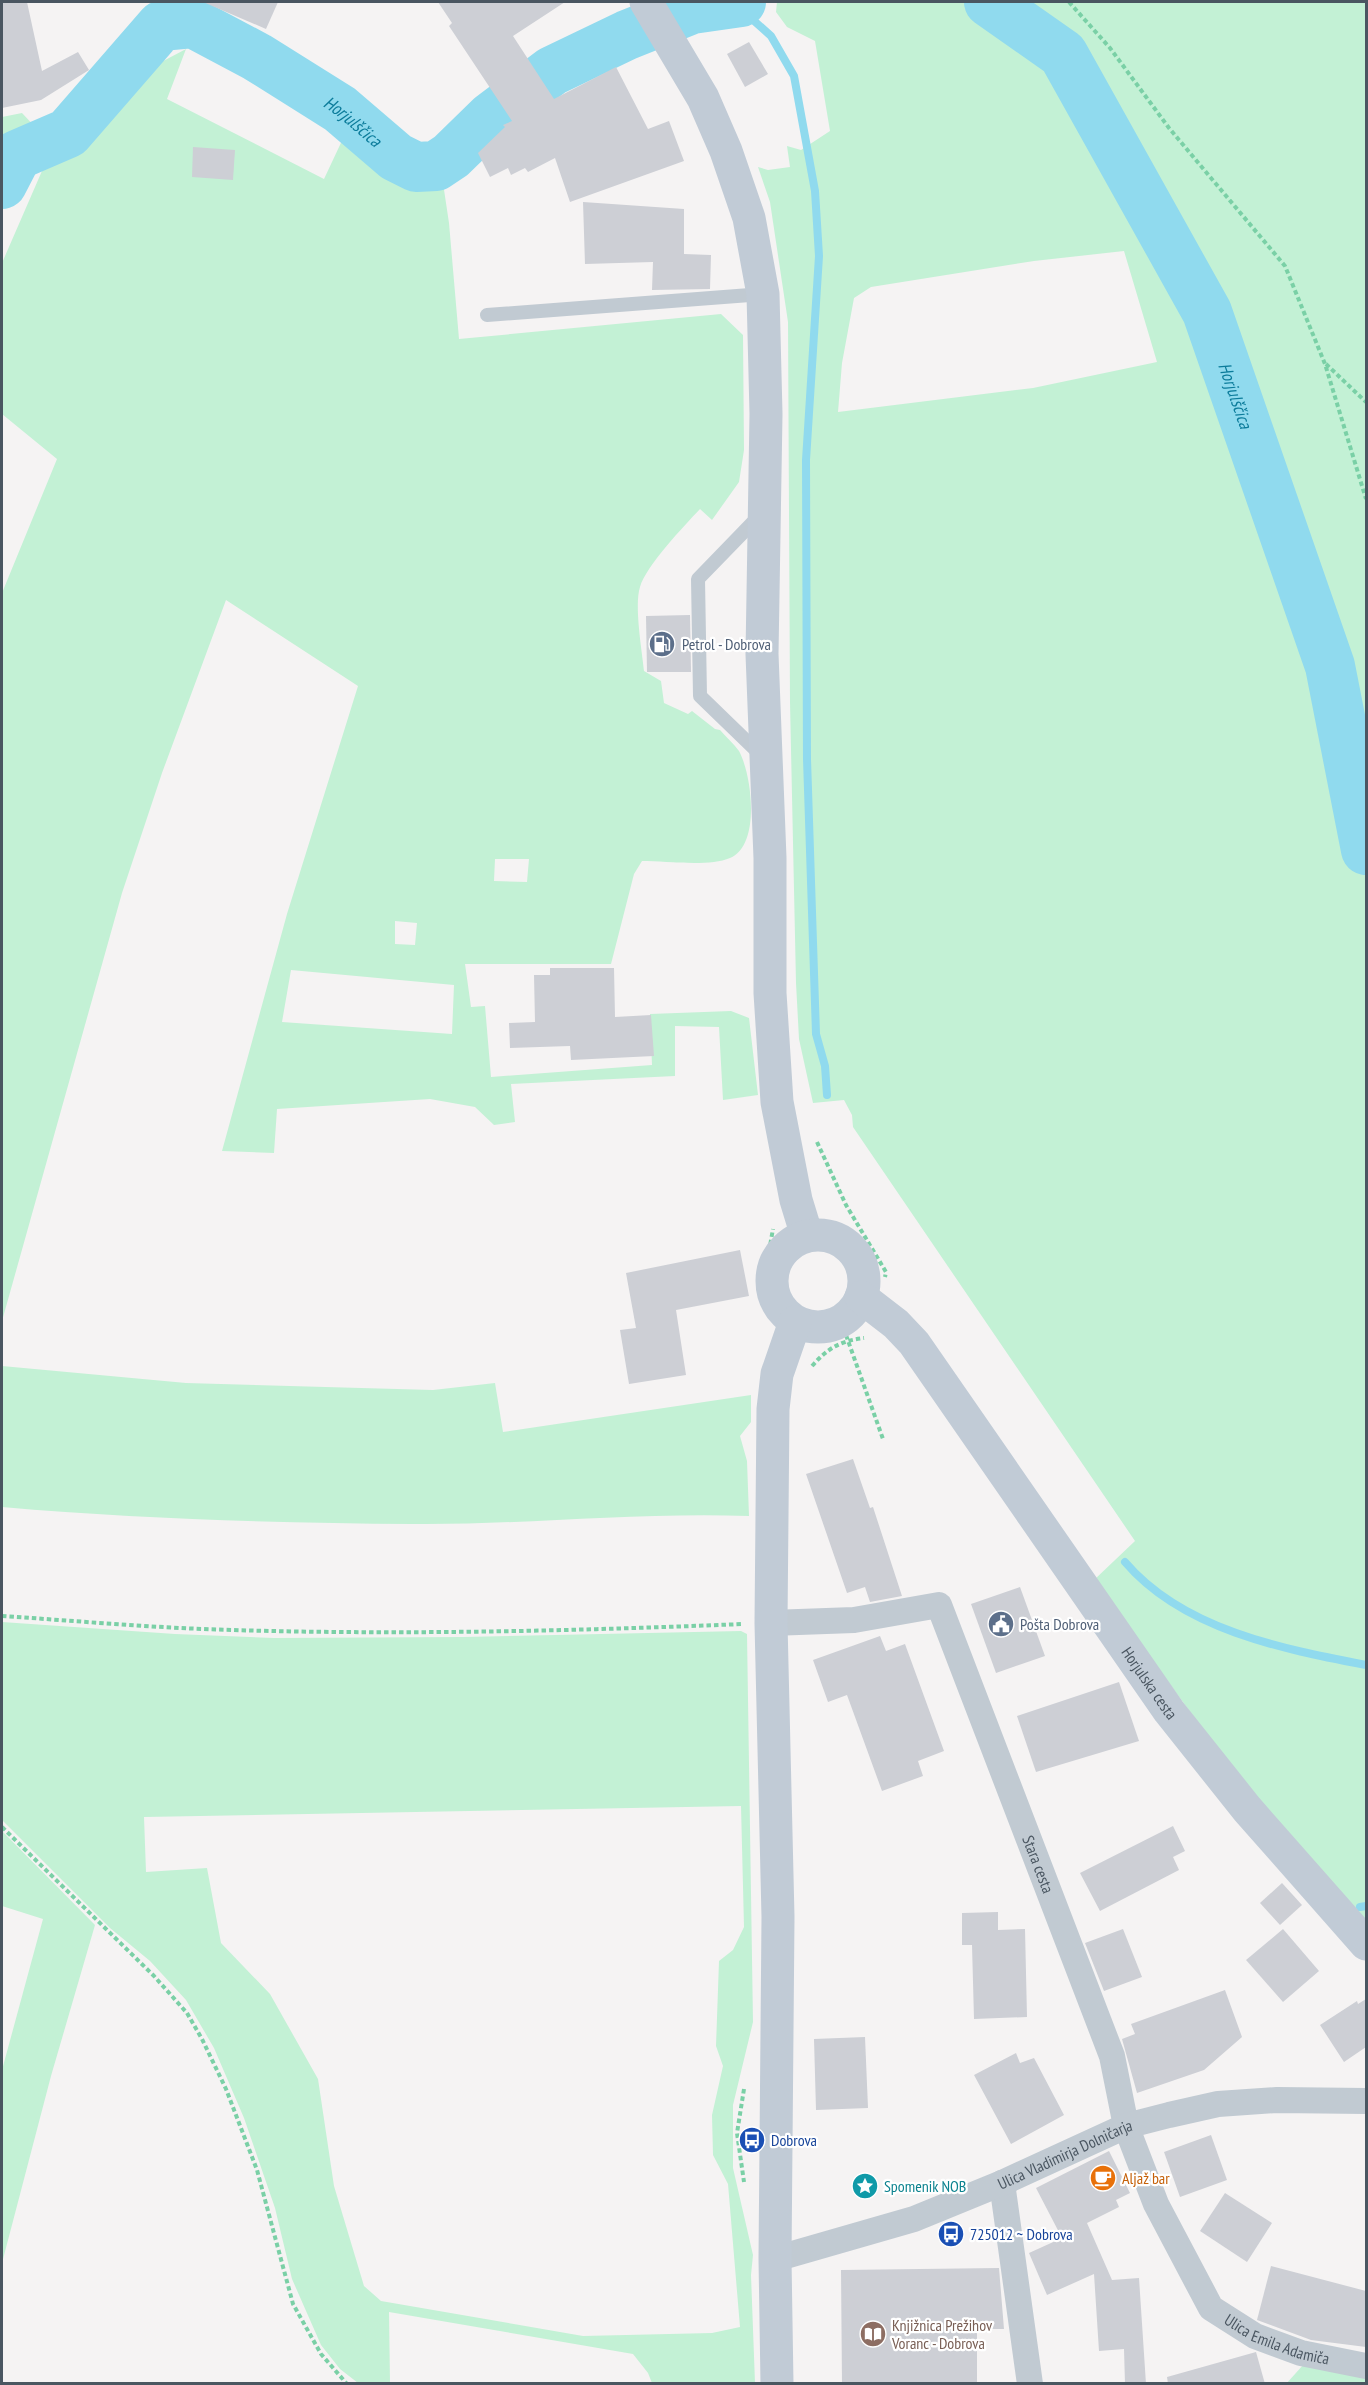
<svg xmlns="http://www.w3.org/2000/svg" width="1368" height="2385" viewBox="0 0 1368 2385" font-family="'PT Sans Narrow',sans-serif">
	<rect width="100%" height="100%" fill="#f5f3f3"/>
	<!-- green -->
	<g fill="#c3f1d5" fill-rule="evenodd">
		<path d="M 777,2 L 1366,2 L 1366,1927 L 1247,1790 L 1094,1580 L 1135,1541 L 853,1127 L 852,1115 L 844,1100 L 813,1103 L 799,1039 L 796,983 L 790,702 L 788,322 L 770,202 L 758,167 L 768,170 L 790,167 L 787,146 L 801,150 L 830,131 L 815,41 L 787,27 L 776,12 ZM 1124,251 L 1157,362 L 1033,388 L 838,412 L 842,363 L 854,298 L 871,287 L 1034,261 Z"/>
		<path d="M 186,49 L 167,99 L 324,179 L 347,130 L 410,183 L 443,183 L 449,223 L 459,339 L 721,314 L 743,335 L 744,450 L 739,482 L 712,520 L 700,509 C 684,526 646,566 640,587 C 634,605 642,651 644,671 L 661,681 L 664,703 L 688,714 L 692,711 L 715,729 L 720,730 C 726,737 734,744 739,751 C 752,775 761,845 730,858 C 709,867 666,861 642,861 L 634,874 L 611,964 L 465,964 L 471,1007 L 485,1006 L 491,1077 L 652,1065 L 650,1014 L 731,1011 L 749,1018 L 758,1095 L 723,1100 L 719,1027 L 675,1026 L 675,1076 L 511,1084 L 515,1122 L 494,1125 L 475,1107 L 430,1099 L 277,1109 L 274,1153 L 222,1151 L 287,914 L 358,686 L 226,600 L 162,773 L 122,893 L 2,1321 L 2,593 L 57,459 L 2,414 L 2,263 L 45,164 L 68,155 L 125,100 L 150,68 ZM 495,859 L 529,859 L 527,882 L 494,881 ZM 395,921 L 417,923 L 415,945 L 395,944 ZM 291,970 L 454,985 L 452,1034 L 282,1022 Z"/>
		<path d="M 22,113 L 37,129 L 16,144 L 2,162 L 2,117 Z"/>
		<path d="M 2,1366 L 186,1383 L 433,1390 L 495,1383 L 503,1432 L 751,1395 L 751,1422 L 740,1436 L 747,1461 L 749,1516 C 637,1512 525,1525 413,1524 C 276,1523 138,1519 2,1507 Z"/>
		<path d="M 2,1622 L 175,1634 L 274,1638 L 463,1637 L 741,1631 L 747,1634 L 753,2022 L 733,2105 L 733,2168 L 753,2255 L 751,2275 L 755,2383 L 652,2383 L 648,2373 L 633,2354 L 389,2312 L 390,2383 L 358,2383 L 340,2369 L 321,2345 L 292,2279 L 275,2208 L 244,2118 L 214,2048 L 186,2000 L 150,1961 L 110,1928 L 2,1820 ZM 741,1806 L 744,1927 L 733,1950 L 719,1961 L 716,2046 L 723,2066 L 712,2115 L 713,2155 L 728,2184 L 740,2327 L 712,2333 L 583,2336 L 381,2301 L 364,2286 L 334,2186 L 318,2079 L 270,1994 L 221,1943 L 207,1868 L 146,1872 L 144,1817 Z"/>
		<path d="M 2,1831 L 95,1925 L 51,2076 L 2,2263 L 2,2070 L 43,1919 L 2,1906 Z"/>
		<path d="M 1304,2364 L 1366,2378 L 1366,2383 L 1286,2384 Z"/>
	</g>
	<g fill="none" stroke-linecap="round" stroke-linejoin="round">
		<!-- stream -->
		<g stroke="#90daee" stroke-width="8">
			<path d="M 734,3 L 771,36 L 794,76 L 815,191 L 819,256 L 806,460 L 807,759 L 816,1034 L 825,1066 L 827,1095"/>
			<path d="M 1125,1562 C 1183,1630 1283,1649 1366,1665"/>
			<path d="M 1360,1907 L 1366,1906"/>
		</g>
		<!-- river -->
		<g stroke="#90daee" stroke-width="50">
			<path id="s1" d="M 989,2 L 1063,54 L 1207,312 L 1330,666 L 1366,850"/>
			<path id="s2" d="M 2,184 L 17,155 L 68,133 L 161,26 L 193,23 L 257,57 L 340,109 L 396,157 L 416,167 L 436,166 L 451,156 L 491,117 L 552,71 L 627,35 L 692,9 L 741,2"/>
		</g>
	</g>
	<!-- building -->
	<g fill="#cdcfd5">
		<path d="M 2,2 L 27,2 L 42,71 L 78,52 L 89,70 L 41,100 L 2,108 Z"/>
		<path d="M 203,2 L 278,2 L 266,29 Z"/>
		<path d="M 438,2 L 565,2 L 513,36 L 554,99 L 616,67 L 648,129 L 669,121 L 684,161 L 570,202 L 555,158 L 528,172 L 525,168 L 511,175 L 508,168 L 490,177 L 478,153 L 505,127 L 503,125 L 512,121 L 449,26 L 452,23 Z"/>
		<path d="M 749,42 L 768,74 L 745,87 L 727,54 Z"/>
		<path d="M 193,147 L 235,150 L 233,180 L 192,177 Z"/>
		<path d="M 583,202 L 684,209 L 684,254 L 711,255 L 710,289 L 652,290 L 653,262 L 585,264 Z"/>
		<path d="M 690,615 L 691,672 L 647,672 L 646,616 Z"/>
		<path d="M 550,968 L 614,968 L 615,1017 L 651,1015 L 654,1056 L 571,1060 L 570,1046 L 510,1048 L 509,1023 L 535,1022 L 534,975 L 550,975 Z"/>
		<path d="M 740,1250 L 749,1296 L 676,1310 L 686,1375 L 629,1384 L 620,1330 L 636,1328 L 626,1273 Z"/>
		<path d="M 853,1459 L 870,1508 L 873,1507 L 902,1596 L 870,1602 L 865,1587 L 847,1593 L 806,1474 Z"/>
		<path d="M 1020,1587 L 1045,1656 L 996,1673 L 971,1604 Z"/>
		<path d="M 880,1636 L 886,1651 L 905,1644 L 944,1751 L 918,1761 L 923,1776 L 882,1791 L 847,1695 L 828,1702 L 813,1660 Z"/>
		<path d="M 1119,1682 L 1139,1741 L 1036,1772 L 1017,1716 Z"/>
		<path d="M 1173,1826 L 1185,1851 L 1173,1857 L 1179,1870 L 1100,1911 L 1080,1873 Z"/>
		<path d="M 1282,1883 L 1302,1905 L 1280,1925 L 1260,1903 Z"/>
		<path d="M 998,1912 L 998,1930 L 1025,1929 L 1027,2017 L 974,2019 L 972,1945 L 962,1945 L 962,1913 Z"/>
		<path d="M 1123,1929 L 1142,1977 L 1104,1991 L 1085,1943 Z"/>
		<path d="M 1283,1929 L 1319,1971 L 1283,2002 L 1246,1960 Z"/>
		<path d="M 1225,1990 L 1242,2037 L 1204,2070 L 1137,2093 L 1122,2039 L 1135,2034 L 1131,2024 Z"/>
		<path d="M 1366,1999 L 1366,2047 L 1344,2062 L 1320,2025 L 1357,2001 L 1358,2004 Z"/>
		<path d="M 865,2037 L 868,2108 L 816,2110 L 814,2039 Z"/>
		<path d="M 1016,2053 L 1020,2063 L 1034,2058 L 1064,2115 L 1011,2144 L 974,2075 Z"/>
		<path d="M 1211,2135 L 1227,2180 L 1180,2197 L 1164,2152 Z"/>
		<path d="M 1109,2151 L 1130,2193 L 1116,2200 L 1119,2207 L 1087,2223 L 1112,2280 L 1139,2278 L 1146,2384 L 1125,2384 L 1124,2349 L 1099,2351 L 1094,2274 L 1047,2295 L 1029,2253 L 1062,2238 L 1036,2188 Z"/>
		<path d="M 1225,2193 L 1272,2223 L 1247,2262 L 1200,2231 Z"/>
		<path d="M 1271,2266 L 1366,2291 L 1366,2347 L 1311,2340 L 1257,2320 Z"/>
		<path d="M 999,2268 L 1004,2329 L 977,2329 L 977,2384 L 842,2384 L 841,2270 Z"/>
		<path d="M 1256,2352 L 1265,2384 L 1168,2384 L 1167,2377 Z"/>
	</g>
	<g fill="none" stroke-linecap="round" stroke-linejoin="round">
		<!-- path -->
		<g stroke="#7ad0a6" stroke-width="4" stroke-dasharray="4.5 3" stroke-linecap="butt">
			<path d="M 1069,2 L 1110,48 L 1169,128 L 1285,266 L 1325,364 L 1366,499"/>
			<path d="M 1326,364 L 1366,402"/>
			<path d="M 817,1142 L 846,1205 L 886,1272 L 885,1277"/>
			<path d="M 766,1311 L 763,1285 L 773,1229"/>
			<path d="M 841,1321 L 883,1439"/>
			<path d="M 812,1366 C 828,1348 840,1341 864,1338"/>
			<path d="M 2,1616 C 78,1621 155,1628 232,1630 C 402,1635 573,1631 743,1624"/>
			<path d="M 2,1827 L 154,1976 L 187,2013 L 202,2039 L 226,2089 L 257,2170 L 293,2304 L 321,2354 L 347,2384"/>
			<path d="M 744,2089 L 737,2133 L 744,2182"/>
		</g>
		<!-- lane -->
		<g stroke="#c1cad2" stroke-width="14">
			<path d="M 487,315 L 763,294"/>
			<path d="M 759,516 L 698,579 L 700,696 L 761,755"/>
		</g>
		<!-- street -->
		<g stroke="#c1cad2" stroke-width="26">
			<path id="s3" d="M 771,1623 L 854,1620 L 939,1605 L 1112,2056 L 1126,2126 L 1156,2204 L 1211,2308 L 1255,2336 L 1301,2353 L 1366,2366"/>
			<path d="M 1002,2183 L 1030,2384"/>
			<path id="s4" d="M 775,2259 L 914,2219 L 1002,2183 L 1126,2126 L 1169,2115 L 1218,2104 L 1277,2100 L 1366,2101"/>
		</g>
		<!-- secondary -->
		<g stroke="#c1cbd6" stroke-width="33">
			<path d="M 646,2 L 703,98 L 726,151 L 749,218 L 763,294 L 766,414 L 762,654 L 770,858 L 770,993 L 777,1102 L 796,1200 L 807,1236"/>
			<circle cx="818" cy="1281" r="46"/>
			<path id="s5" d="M 861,1297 L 896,1324 L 914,1343 L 1169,1711 L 1247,1809 L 1366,1944"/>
			<path d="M 777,2384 L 775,2259 L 778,1917 L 771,1623 L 773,1409 L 777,1374 L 795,1322"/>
		</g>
	</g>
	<!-- icons -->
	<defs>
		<symbol id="fuel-disc" viewBox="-11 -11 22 22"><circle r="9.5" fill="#5c6f8a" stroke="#fff"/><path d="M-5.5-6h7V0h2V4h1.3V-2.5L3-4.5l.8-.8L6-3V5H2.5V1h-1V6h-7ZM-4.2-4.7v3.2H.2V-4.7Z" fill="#fff"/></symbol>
		<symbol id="civic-disc" viewBox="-11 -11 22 22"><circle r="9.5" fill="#5c6f8a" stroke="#fff"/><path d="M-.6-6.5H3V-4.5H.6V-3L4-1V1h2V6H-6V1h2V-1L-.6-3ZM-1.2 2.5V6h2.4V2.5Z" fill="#fff"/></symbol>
		<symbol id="bus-disc" viewBox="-11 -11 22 22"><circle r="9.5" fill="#1a4fb4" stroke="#fff"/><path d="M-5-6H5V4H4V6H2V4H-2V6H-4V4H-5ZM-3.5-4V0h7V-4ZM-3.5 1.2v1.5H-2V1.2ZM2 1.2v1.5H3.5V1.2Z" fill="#fff"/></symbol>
		<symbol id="cafe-disc" viewBox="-11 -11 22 22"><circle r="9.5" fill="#e8710a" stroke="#fff"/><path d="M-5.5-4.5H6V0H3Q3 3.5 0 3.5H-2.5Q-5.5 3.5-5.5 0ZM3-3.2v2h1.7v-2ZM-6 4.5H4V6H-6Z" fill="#fff"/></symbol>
		<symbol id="sight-disc" viewBox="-11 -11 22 22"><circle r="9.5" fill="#0f9aa8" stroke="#fff"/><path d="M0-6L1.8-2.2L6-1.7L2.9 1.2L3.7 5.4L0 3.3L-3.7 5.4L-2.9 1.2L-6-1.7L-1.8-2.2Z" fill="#fff"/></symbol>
		<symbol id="library-disc" viewBox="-11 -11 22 22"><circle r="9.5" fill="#8d6e63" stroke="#fff"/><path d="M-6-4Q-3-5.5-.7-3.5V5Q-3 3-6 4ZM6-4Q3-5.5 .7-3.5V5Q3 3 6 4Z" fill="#fff"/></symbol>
	</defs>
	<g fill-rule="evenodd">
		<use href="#fuel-disc" x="647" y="629" width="30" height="30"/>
		<use href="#civic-disc" x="986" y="1609" width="30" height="30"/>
		<use href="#bus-disc" x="737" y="2125" width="30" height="30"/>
		<use href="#cafe-disc" x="1088" y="2163" width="30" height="30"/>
		<use href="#sight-disc" x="850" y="2171" width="30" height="30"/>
		<use href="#bus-disc" x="936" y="2219" width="30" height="30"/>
		<use href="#library-disc" x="858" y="2319" width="30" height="30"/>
	</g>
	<g text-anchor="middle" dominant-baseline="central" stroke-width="4.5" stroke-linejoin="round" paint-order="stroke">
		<!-- service labels -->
		<g font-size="16" fill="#4e5e75" stroke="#fff" text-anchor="start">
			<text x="682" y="644">Petrol - Dobrova</text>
			<text x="1020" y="1624">Pošta Dobrova</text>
		</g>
		<!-- street labels -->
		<g font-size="16" fill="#4a5661" stroke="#fff">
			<text stroke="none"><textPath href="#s5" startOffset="484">Horjulska cesta</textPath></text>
			<text stroke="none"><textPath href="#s3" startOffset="447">Stara cesta</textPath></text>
			<text stroke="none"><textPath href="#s4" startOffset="309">Ulica Vladimirja Dolničarja</textPath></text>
			<text stroke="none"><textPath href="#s3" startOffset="999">Ulica Emila Adamiča</textPath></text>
		</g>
		<!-- transit labels -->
		<g font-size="16" fill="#164399" stroke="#fff" text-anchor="start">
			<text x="771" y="2140">Dobrova</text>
			<text x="970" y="2234">725012 ~ Dobrova</text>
		</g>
		<!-- food labels -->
		<g font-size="16" fill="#c56008" stroke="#fff" text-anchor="start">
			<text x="1122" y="2178">Aljaž bar</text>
		</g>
		<!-- culture labels -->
		<g font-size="16" fill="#0d838f" stroke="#fff" text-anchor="start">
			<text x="884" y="2186">Spomenik NOB</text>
		</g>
		<!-- education labels -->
		<g font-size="16" fill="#785e54" stroke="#fff" text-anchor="start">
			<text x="892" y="2325">Knjižnica Prežihov<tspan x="892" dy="18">Voranc - Dobrova</tspan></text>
		</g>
		<!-- water labels -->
		<g font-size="18" font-style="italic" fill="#0c7c9b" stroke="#fff">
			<text stroke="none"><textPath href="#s2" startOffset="450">Horjulščica</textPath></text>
			<text stroke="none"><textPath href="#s1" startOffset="474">Horjulščica</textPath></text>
		</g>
	</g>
	<!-- border -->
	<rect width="1368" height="2385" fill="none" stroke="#4a5661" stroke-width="6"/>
</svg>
